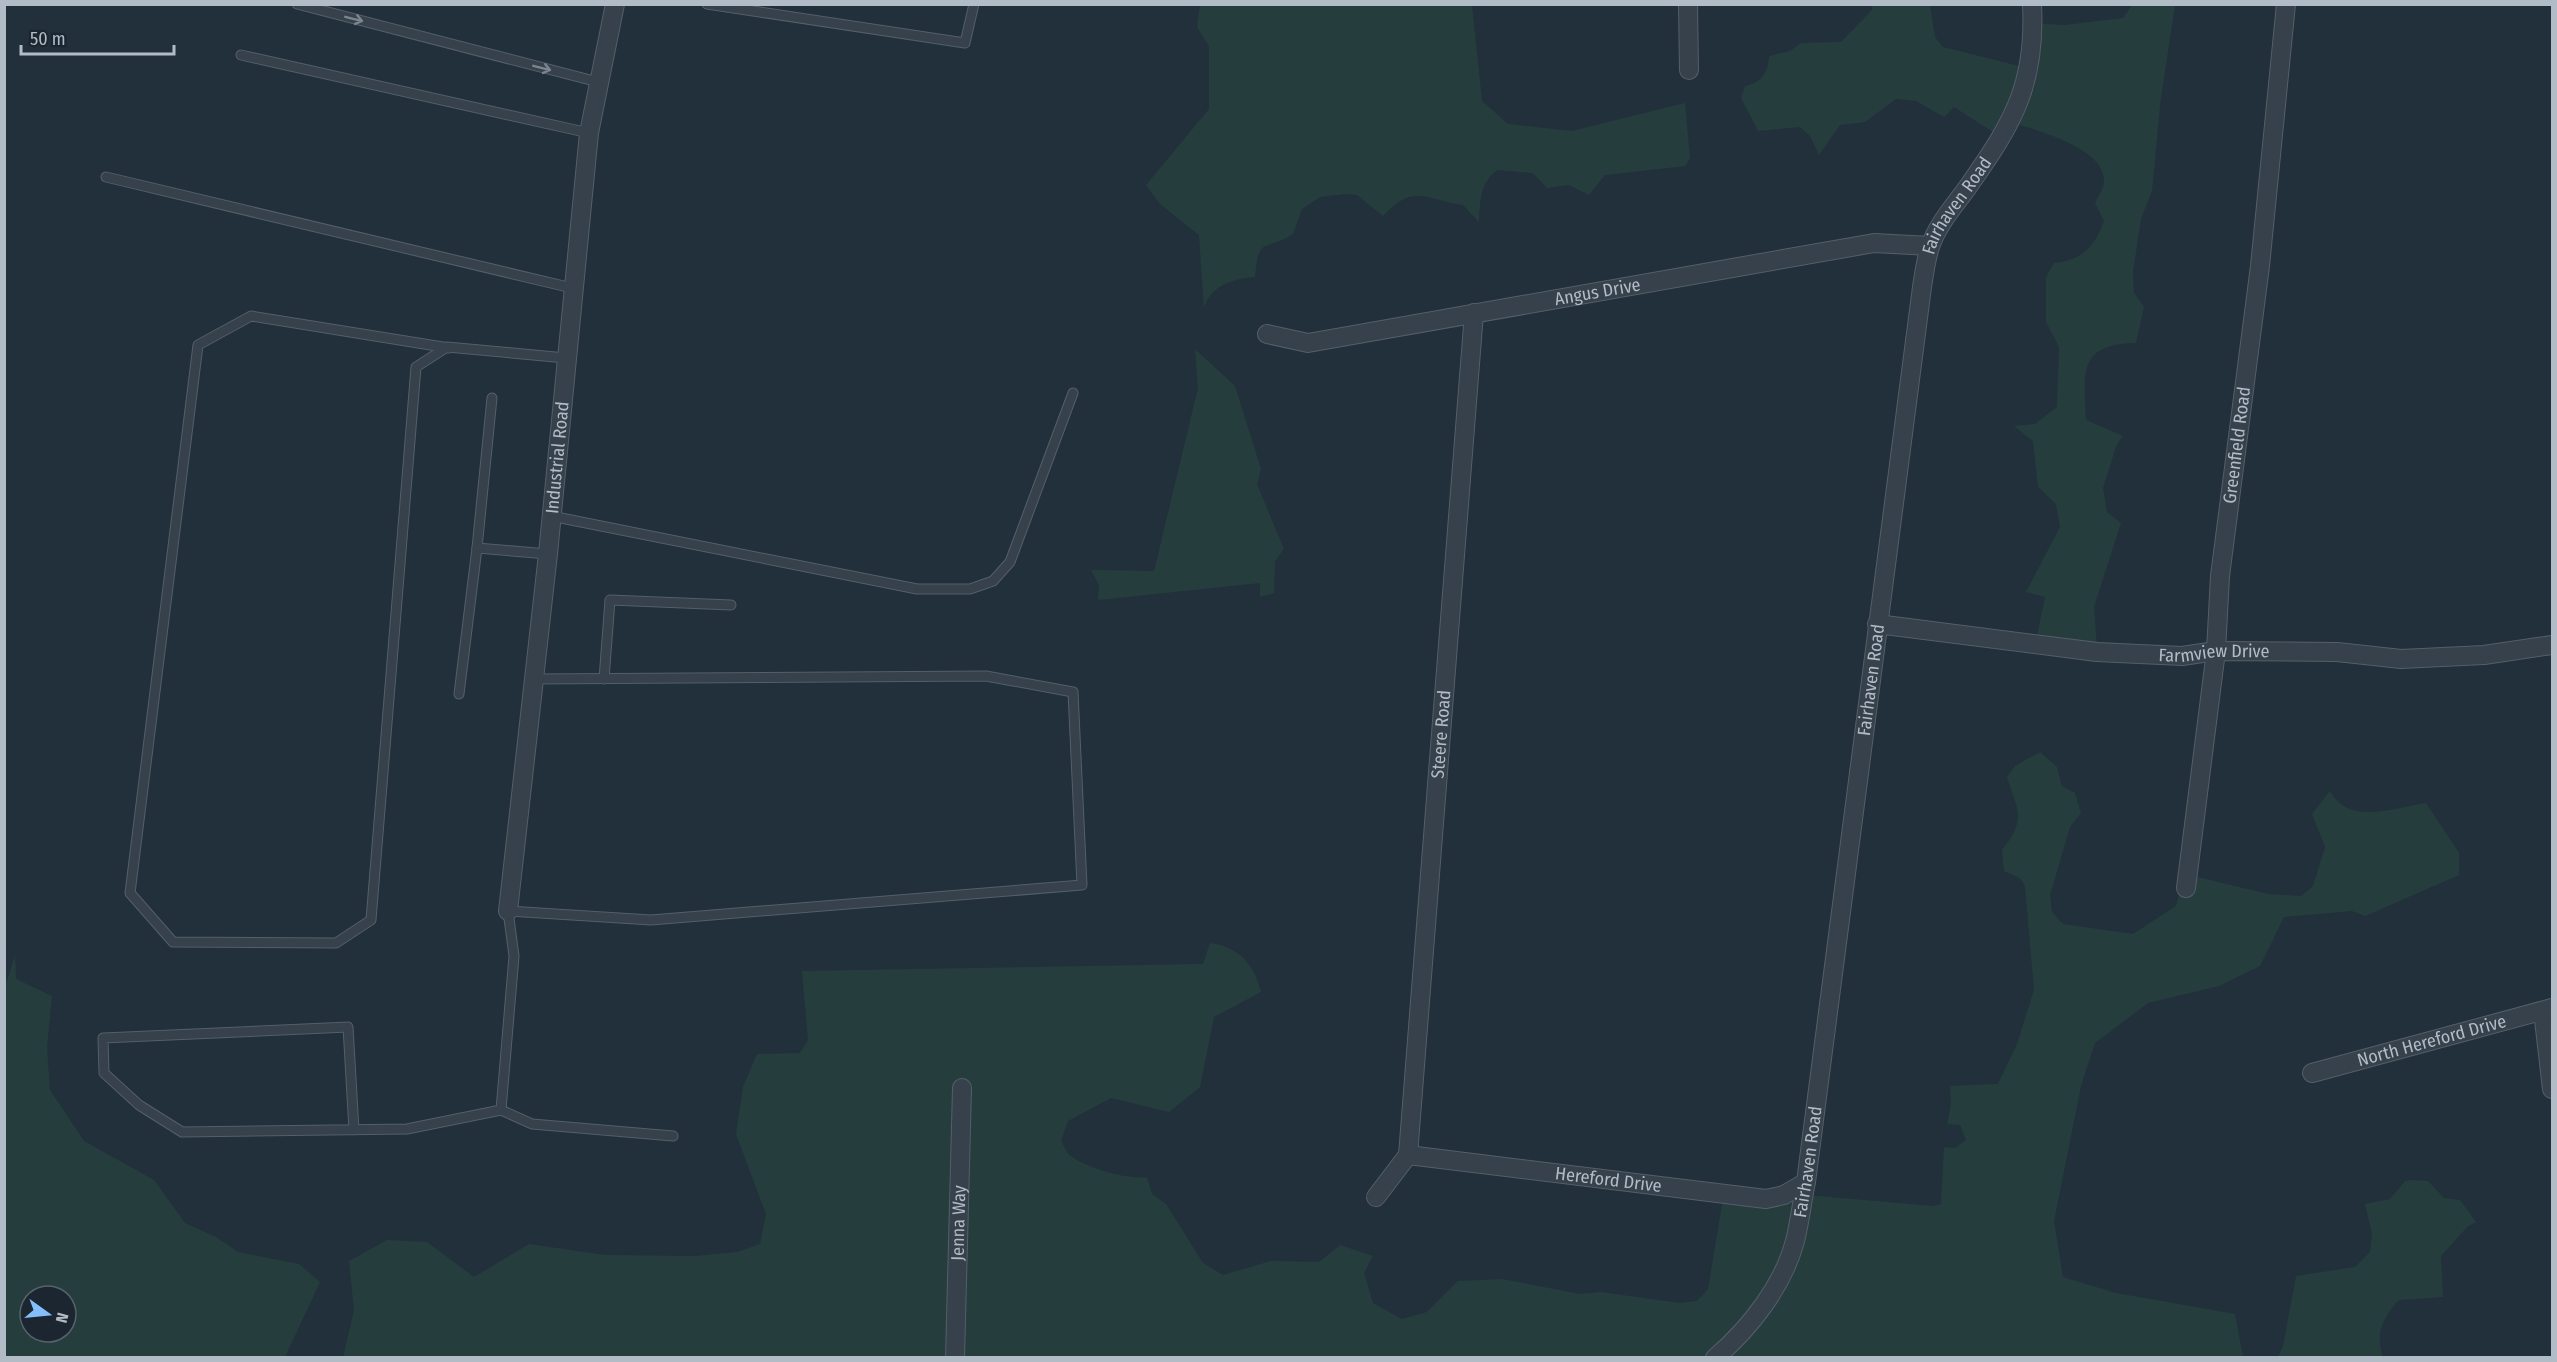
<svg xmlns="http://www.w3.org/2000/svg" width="2557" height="1362" viewBox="0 0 2557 1362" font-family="'Fira Sans Condensed',sans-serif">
	<rect width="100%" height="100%" fill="#22303b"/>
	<!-- green -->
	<g fill="#253e3d" fill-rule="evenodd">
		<path d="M 1200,5 L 1472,5 L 1482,101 L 1508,124 L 1572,131 L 1685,103 L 1690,158 L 1685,166 L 1605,175 L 1589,195 L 1569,185 L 1547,188 L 1533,173 L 1497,170 C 1480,183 1480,201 1479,222 L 1463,205 C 1425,200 1415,182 1383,216 L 1357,195 L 1344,194 L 1320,197 L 1302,209 L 1293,234 C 1263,253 1259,234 1255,277 C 1234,278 1210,286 1204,308 L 1199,235 L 1160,204 L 1146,185 L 1209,109 L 1209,46 L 1197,27 Z"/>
		<path d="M 1872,5 L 1930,5 L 1935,37 L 1943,47 L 2019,66 L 2024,62 L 2028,23 L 2065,25 L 2123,18 L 2132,5 L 2175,5 L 2160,105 L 2152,191 L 2141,219 L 2133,272 L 2134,293 L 2144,307 L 2136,343 C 2077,344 2084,373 2086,420 L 2123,436 L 2117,444 L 2103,488 L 2107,512 L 2121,523 L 2094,607 L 2097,647 L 2036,640 L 2045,597 L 2026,592 L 2060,527 L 2056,504 L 2038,487 L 2033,441 L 2014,426 L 2035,424 L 2057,407 L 2059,347 L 2046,322 L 2046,277 L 2054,263 C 2083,260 2094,247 2104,221 L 2095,203 C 2098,197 2104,188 2104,182 C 2106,147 2033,129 2006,121 L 1993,132 L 1954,107 L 1944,117 L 1916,101 L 1896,99 L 1865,122 L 1840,125 L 1819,155 L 1810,136 L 1800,127 L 1758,131 L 1741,98 L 1745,86 C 1762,83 1768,72 1769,56 L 1790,51 L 1801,43 L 1841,42 L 1872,10 Z"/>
		<path d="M 1195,349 L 1235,386 L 1261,469 L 1257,484 L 1284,549 L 1275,561 L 1274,593 L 1260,597 L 1260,583 L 1098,600 L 1099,585 L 1091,570 L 1154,571 L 1198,388 Z"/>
		<path d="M 2040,752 L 2057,767 L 2062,786 L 2075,793 L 2081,813 L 2070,827 L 2050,895 L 2052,912 L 2063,924 L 2133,934 L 2176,906 L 2185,874 L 2268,894 L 2301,896 L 2313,886 L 2325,847 L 2312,814 L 2330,791 C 2349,826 2393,808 2426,803 L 2459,853 L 2459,875 L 2365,916 L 2352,911 L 2284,917 L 2260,966 L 2219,986 L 2148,1003 L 2095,1043 L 2081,1086 L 2054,1221 L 2063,1277 L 2116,1293 L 2235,1314 L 2243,1357 L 343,1358 L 354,1310 L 349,1261 L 387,1240 L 427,1242 L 474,1277 L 529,1244 L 605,1255 L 695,1256 L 737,1252 L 760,1244 L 766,1214 L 736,1134 L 743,1087 L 757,1054 L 800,1053 L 808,1040 L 802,971 L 1203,964 L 1210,943 C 1239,947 1254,964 1261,992 L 1214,1017 L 1200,1087 L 1169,1112 L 1111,1098 L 1068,1121 L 1061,1141 C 1064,1146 1067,1154 1072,1157 C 1091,1169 1124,1179 1147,1177 L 1152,1194 L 1166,1204 L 1203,1263 L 1223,1275 L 1271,1261 L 1319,1262 L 1340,1245 L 1373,1256 L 1364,1273 L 1373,1303 L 1402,1319 L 1427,1312 L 1458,1281 L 1502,1279 L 1580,1294 L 1601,1292 L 1679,1303 L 1697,1301 L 1708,1289 L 1724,1193 L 1806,1195 L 1933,1206 L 1941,1204 L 1944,1147 L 1955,1148 L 1966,1140 L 1960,1125 L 1947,1124 L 1951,1104 L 1950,1086 L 1998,1084 L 2017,1044 L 2034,990 L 2025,886 L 2020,878 L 2004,871 L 2002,850 C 2027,818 2018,812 2007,777 L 2015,766 Z"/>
		<path d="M 15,955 L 16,979 L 52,996 L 47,1047 L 50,1090 L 84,1141 L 154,1180 L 185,1223 L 216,1237 L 238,1252 L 299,1264 L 320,1282 L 285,1357 L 5,1357 L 4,991 ZM 30,1296 L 66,1296 L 66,1332 L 30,1332 Z"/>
		<path d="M 2413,1180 L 2428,1181 L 2444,1198 L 2460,1200 L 2476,1222 L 2468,1226 L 2441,1256 L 2443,1297 L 2399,1300 C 2382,1318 2375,1333 2383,1357 L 2278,1357 L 2283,1346 L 2296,1276 L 2355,1267 L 2370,1252 L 2372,1234 L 2365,1204 L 2390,1199 L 2405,1181 Z"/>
	</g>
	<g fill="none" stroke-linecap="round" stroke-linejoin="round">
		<defs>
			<g id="lane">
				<path d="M 297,4 L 598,82"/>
				<path d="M 707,4 L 965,43 L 974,4"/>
				<path d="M 241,55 L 589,133"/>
				<path d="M 106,177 L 572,288"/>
				<path d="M 449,348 L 251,316 L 198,345 L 130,893 L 173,942 L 336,943 L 371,920 L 416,367 L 447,347 L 566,358"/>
				<path d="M 551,516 L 917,589 L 970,589 L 993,581 L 1010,562 L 1073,393"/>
				<path d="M 477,548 L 492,398"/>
				<path d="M 604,679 L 610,600 L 731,605"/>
				<path d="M 459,694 L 477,548 L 548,554"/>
				<path d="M 501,1110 L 532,1124 L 673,1136"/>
				<path d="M 354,1130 L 348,1027 L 103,1038 L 104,1073 L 139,1105 L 182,1132 L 407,1129 L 501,1110 L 514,956 L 508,911 L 651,920 L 1082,885 L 1073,692 L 986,676 L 534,679"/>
			</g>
			<g id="street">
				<path d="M 1688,4 L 1689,70"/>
				<path id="s1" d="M 1267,334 L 1308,343 L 1874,243 L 1930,246"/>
				<path id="s2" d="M 1877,624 L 2097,652 L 2182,656 L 2216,651 L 2337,652 L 2401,659 L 2484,655 L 2552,645"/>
				<path id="s3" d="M 2186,888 L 2216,651 L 2220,576 L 2260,266 L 2286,4"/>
				<path id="s4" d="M 508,911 L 548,554 L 589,133 L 615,4"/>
				<path d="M 2543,1011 L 2552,1089"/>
				<path id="s5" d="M 2312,1073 L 2552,1008"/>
				<path id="s6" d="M 1408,1155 L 1474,313"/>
				<path id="s7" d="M 1408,1155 L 1766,1199 L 1784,1195 L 1806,1182"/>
				<path d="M 1376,1197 L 1408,1155"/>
				<path id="s8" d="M 955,1358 L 962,1088"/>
				<path id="s9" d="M 1715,1358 C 1750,1328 1783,1286 1795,1241 C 1800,1221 1802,1201 1806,1182 L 1922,287 C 1924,274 1926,259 1930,247 C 1938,222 1958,202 1972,181 C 2015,120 2036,81 2032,4"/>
			</g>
		</defs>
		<!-- lane casing -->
		<use href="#lane" stroke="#545f69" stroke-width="11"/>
		<!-- street casing -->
		<use href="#street" stroke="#545f69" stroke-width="20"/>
		<!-- lane -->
		<use href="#lane" stroke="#36414b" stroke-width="9"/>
		<!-- street -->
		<use href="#street" stroke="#36414b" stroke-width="18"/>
	</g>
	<!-- one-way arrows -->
	<defs><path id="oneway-shaft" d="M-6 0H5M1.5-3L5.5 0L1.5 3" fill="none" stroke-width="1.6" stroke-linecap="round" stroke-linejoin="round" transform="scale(1.5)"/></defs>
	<g stroke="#7a858f">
		<use href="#oneway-shaft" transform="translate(354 19) rotate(14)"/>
		<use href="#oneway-shaft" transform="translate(542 68) rotate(14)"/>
	</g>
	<g text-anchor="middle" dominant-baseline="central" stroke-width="6" stroke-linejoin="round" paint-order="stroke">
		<!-- street labels -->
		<g font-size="18" fill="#b1bcc7" stroke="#1b2630">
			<text stroke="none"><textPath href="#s9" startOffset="1196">Fairhaven Road</textPath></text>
			<text stroke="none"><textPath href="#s1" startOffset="336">Angus Drive</textPath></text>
			<text stroke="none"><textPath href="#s3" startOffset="446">Greenfield Road</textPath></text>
			<text stroke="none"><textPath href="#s4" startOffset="456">Industrial Road</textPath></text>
			<text stroke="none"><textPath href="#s2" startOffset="339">Farmview Drive</textPath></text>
			<text stroke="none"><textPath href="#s9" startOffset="710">Fairhaven Road</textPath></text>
			<text stroke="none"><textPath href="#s6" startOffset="422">Steere Road</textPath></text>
			<text stroke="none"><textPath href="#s5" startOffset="124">North Hereford Drive</textPath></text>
			<text stroke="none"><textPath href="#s9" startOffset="224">Fairhaven Road</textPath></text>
			<text stroke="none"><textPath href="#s7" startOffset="202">Hereford Drive</textPath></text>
			<text stroke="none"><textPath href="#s8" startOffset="135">Jenna Way</textPath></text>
		</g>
	</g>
	<!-- border -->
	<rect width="2557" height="1362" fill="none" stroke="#b1bcc7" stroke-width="12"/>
	<!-- north arrow -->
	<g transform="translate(48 1314) rotate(105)"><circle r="28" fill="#1b2630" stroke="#57626c" stroke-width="1.5"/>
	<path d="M0-4.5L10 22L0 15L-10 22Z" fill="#84bff9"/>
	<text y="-9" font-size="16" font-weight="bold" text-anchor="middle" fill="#b1bcc7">N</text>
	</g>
	<!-- scale -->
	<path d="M21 45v9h153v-9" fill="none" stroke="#b1bcc7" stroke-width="3"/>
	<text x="30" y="45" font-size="18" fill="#b1bcc7" stroke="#1b2630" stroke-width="4.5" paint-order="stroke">50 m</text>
</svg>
